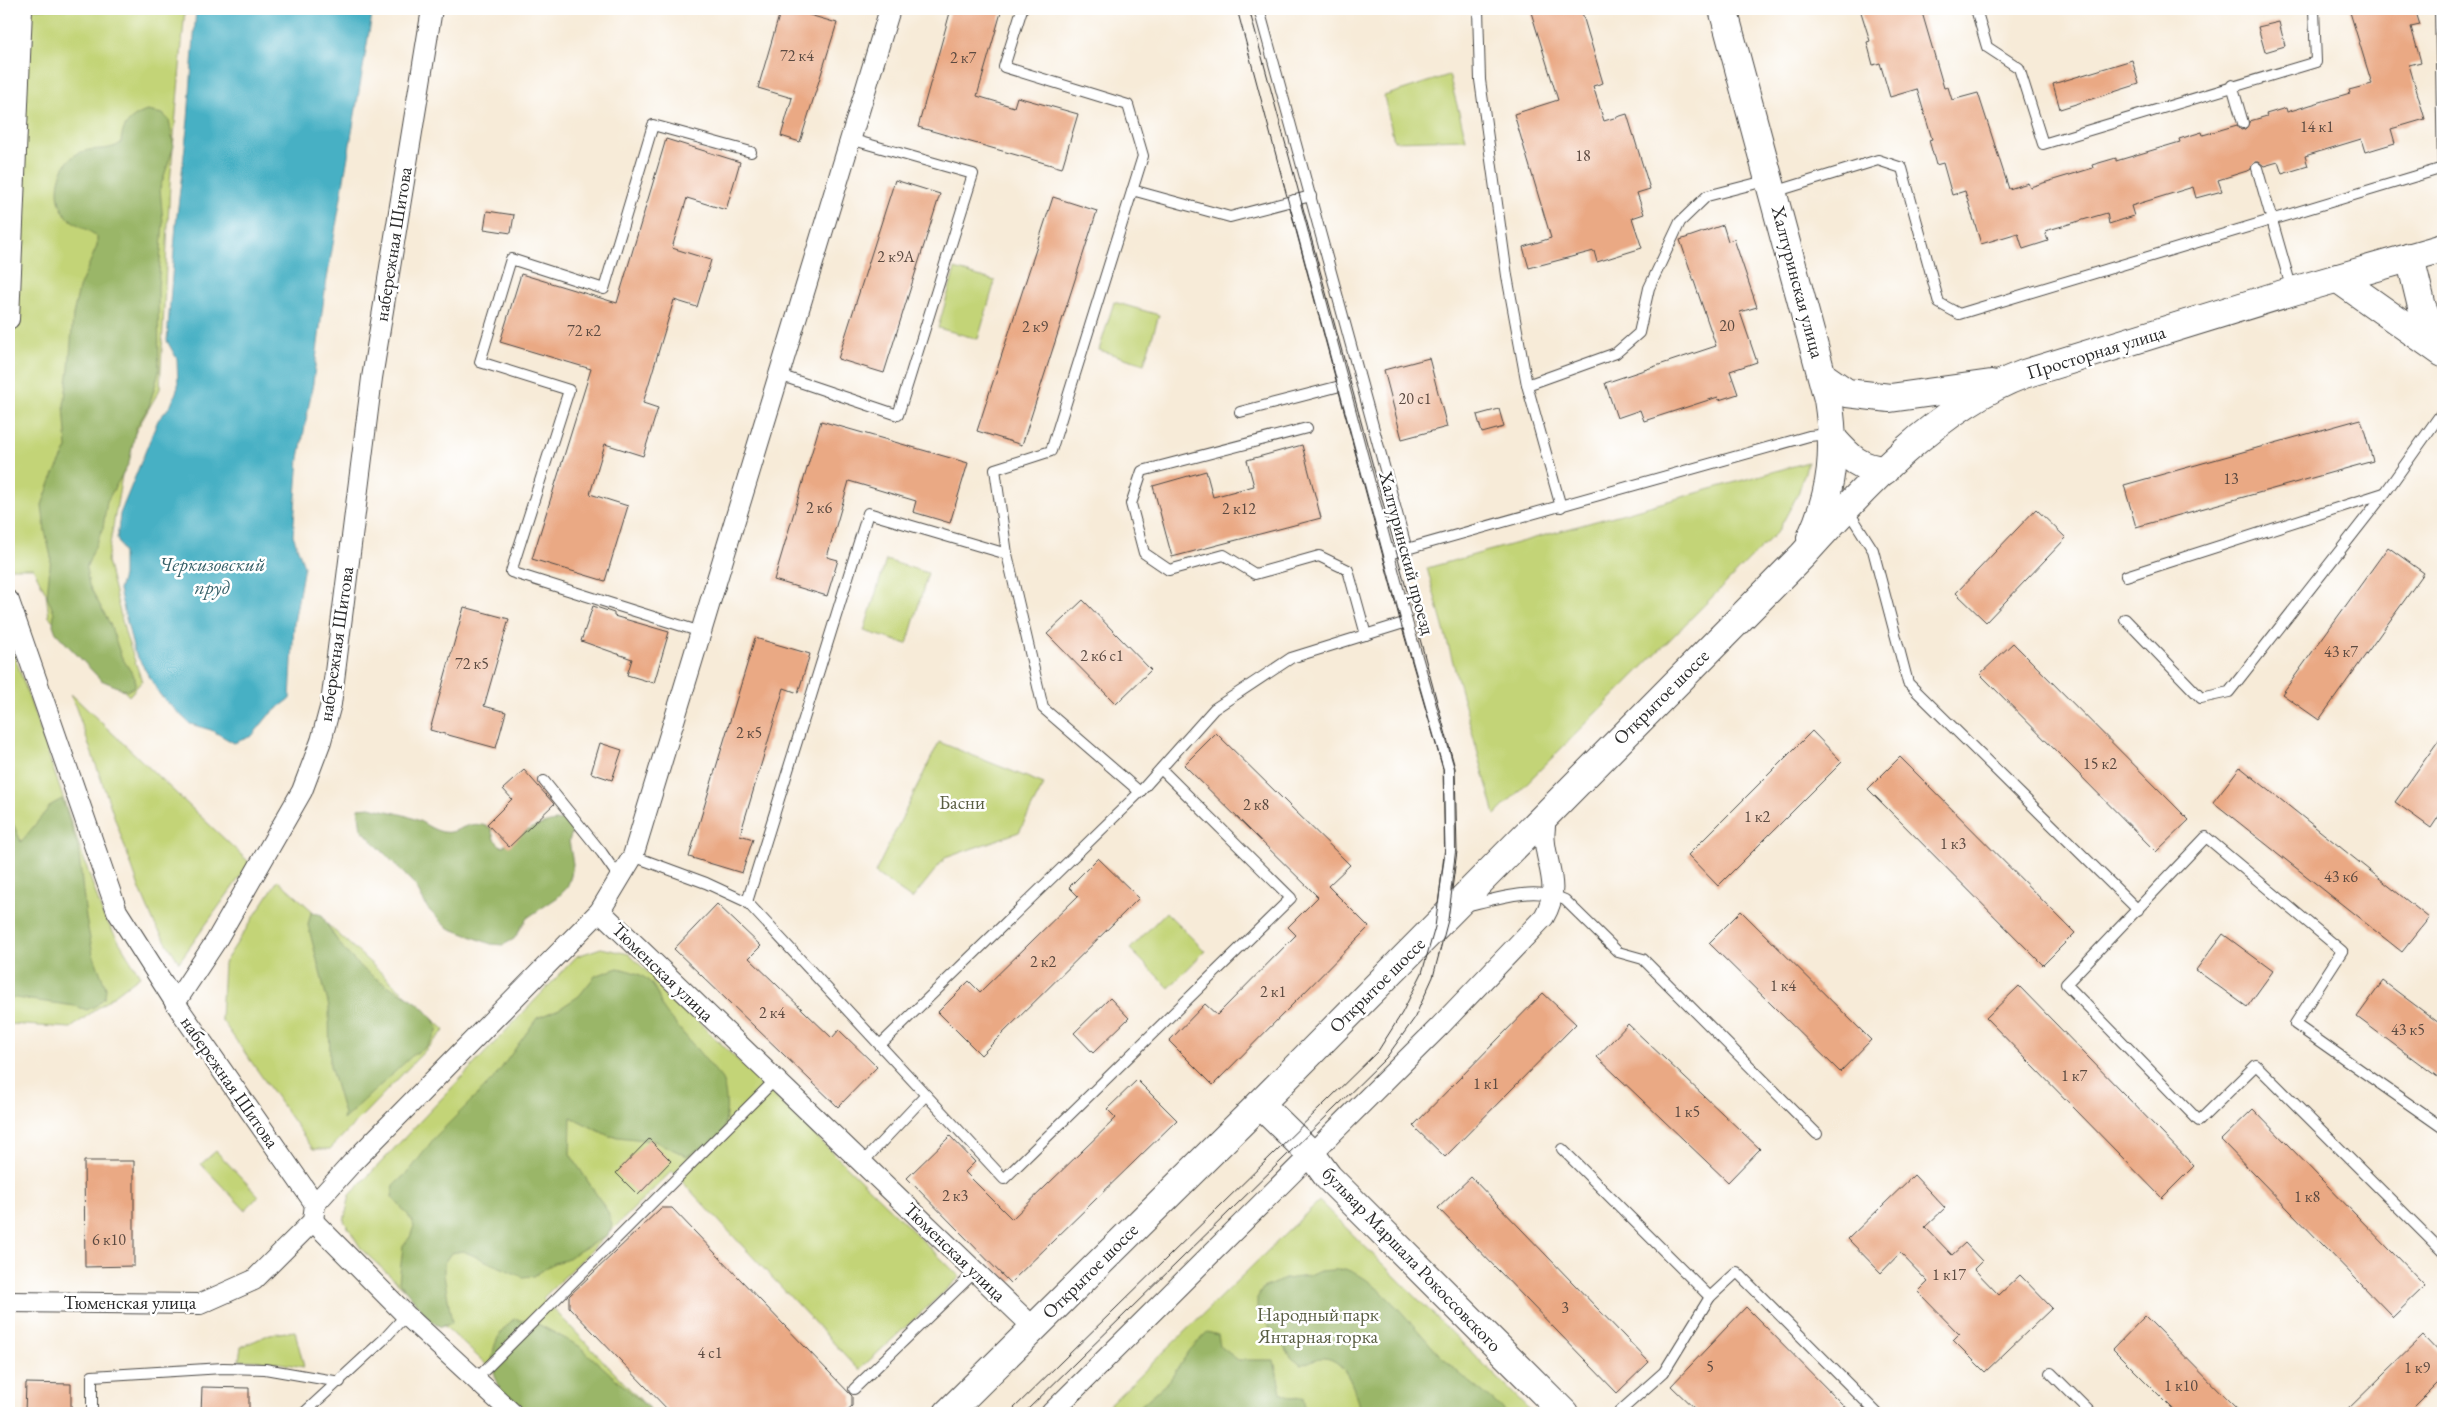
<svg xmlns="http://www.w3.org/2000/svg" width="2452" height="1422" viewBox="0 0 2452 1422" font-family="'EB Garamond',serif">
	<rect width="100%" height="100%" fill="#fff"/>
	<filter id="ink" filterUnits="userSpaceOnUse"><feTurbulence type="fractalNoise" baseFrequency=".02" numOctaves="2"/><feDisplacementMap in="SourceGraphic" scale="10" xChannelSelector="R" yChannelSelector="G"/><feConvolveMatrix kernelMatrix="1 2 1 2 8 2 1 2 1" color-interpolation-filters="sRGB"/></filter>
	<filter id="wash" filterUnits="userSpaceOnUse"><feTurbulence type="fractalNoise" baseFrequency=".0096" numOctaves="4" result="noise"/><feDisplacementMap in="SourceGraphic" scale="20" xChannelSelector="R" yChannelSelector="G"/><feGaussianBlur stdDeviation="1.12" result="paint"/><feColorMatrix in="noise" values="0 0 0 0 0 0 0 0 0 0 0 0 0 0 0 0 0 1.4 0 .05"/><feComposite in="paint" operator="in"/></filter>
	<g filter="url(#wash)">
		<rect width="100%" height="100%" fill="#f7ebd8"/>
		<!-- green -->
		<g fill="#c3d477" stroke="#778051">
			<path d="M 9,9 L 185,9 L 170,183 L 160,389 L 127,447 L 107,561 L 126,636 L 142,681 L 129,696 L 49,617 L 46,593 L 33,568 L 9,568 Z"/>
			<path d="M 1449,75 L 1466,139 L 1394,141 L 1384,96 Z"/>
			<path d="M 955,269 L 995,281 L 978,339 L 938,328 Z"/>
			<path d="M 1114,302 L 1159,315 L 1144,364 L 1099,350 Z"/>
			<path d="M 1808,462 L 1798,494 L 1778,531 L 1495,815 L 1427,568 Z"/>
			<path d="M 886,560 L 928,573 L 907,644 L 864,631 Z"/>
			<path d="M 9,639 L 103,915 L 140,976 L 71,1028 L 9,1024 Z"/>
			<path d="M 71,694 L 250,863 L 179,962 L 154,923 L 139,887 Z"/>
			<path d="M 939,742 L 1044,784 L 1019,832 L 945,858 L 912,899 L 875,873 Z"/>
			<path d="M 278,880 L 445,1030 L 330,1149 L 313,1149 L 221,1019 L 224,963 Z"/>
			<path d="M 1166,912 L 1205,951 L 1169,988 L 1130,949 Z"/>
			<path d="M 601,948 L 629,954 L 960,1277 L 859,1370 L 672,1171 L 543,1298 L 653,1413 L 539,1413 L 362,1250 L 344,1221 L 350,1195 L 577,956 Z"/>
			<path d="M 216,1151 L 259,1196 L 245,1210 L 201,1164 Z"/>
			<path d="M 1319,1201 L 1533,1413 L 1101,1413 Z"/>
			<path d="M 295,1331 L 304,1367 L 266,1361 L 239,1360 L 241,1347 L 270,1334 Z"/>
		</g>
		<!-- forest -->
		<g fill="#9ab668" stroke="#62704a">
			<path d="M 147,111 L 163,114 L 169,120 L 174,146 L 160,188 L 163,223 L 158,287 L 159,372 L 149,406 L 136,428 L 129,463 L 107,501 L 103,528 L 86,568 L 89,585 L 110,624 L 121,656 L 135,678 L 135,686 L 127,691 L 101,680 L 56,633 L 53,625 L 54,613 L 47,596 L 51,557 L 45,531 L 42,505 L 51,480 L 67,448 L 64,405 L 69,369 L 73,315 L 79,288 L 97,246 L 97,237 C 88,228 74,225 66,215 C 51,197 58,161 81,152 C 95,147 109,152 121,143 C 122,125 130,117 147,111 Z"/>
			<path d="M 62,799 L 78,847 L 86,918 L 93,954 L 106,988 L 105,997 L 97,1005 L 87,1010 L 75,1006 L 9,997 L 9,814 L 21,842 L 51,805 Z"/>
			<path d="M 370,807 C 385,811 401,813 415,819 C 425,823 432,830 443,832 C 460,835 466,817 491,828 L 494,839 L 502,847 C 523,832 540,821 566,820 L 573,829 L 569,841 L 573,864 L 571,876 L 567,888 L 558,897 L 527,918 L 514,939 L 503,945 L 491,944 L 446,927 L 428,909 L 415,885 L 361,829 L 358,808 Z"/>
			<path d="M 311,912 L 322,915 C 336,943 355,966 383,983 C 407,997 424,1001 438,1028 C 433,1042 427,1048 414,1054 L 343,1120 L 344,1114 L 330,1066 L 329,1007 L 308,925 Z"/>
			<path d="M 618,968 C 634,972 648,975 656,991 C 660,999 660,1005 666,1013 L 722,1079 C 728,1097 728,1120 721,1138 L 687,1156 L 654,1141 L 609,1136 L 571,1117 L 570,1154 L 608,1212 L 612,1224 L 608,1235 L 576,1253 L 566,1260 L 554,1263 L 534,1276 L 523,1277 L 463,1251 L 451,1253 L 444,1263 L 444,1275 L 452,1323 L 441,1327 L 431,1321 L 399,1282 L 403,1246 L 410,1237 L 414,1226 L 408,1215 L 392,1197 L 394,1185 L 411,1169 L 435,1137 L 495,1077 L 537,1018 L 559,1009 L 579,996 L 595,976 Z"/>
			<path d="M 1345,1269 C 1380,1278 1421,1338 1448,1363 C 1466,1381 1488,1394 1506,1413 L 1360,1413 C 1357,1395 1347,1359 1324,1358 C 1317,1357 1308,1363 1301,1365 L 1292,1358 L 1257,1310 L 1257,1298 L 1263,1288 L 1285,1279 L 1309,1276 L 1320,1271 Z"/>
			<path d="M 514,1319 L 536,1323 L 579,1346 L 654,1413 L 517,1413 C 492,1384 479,1348 514,1319 Z"/>
			<path d="M 1207,1332 L 1218,1335 L 1220,1346 L 1238,1360 L 1274,1360 L 1281,1393 L 1291,1398 L 1303,1397 L 1306,1413 L 1132,1413 L 1169,1381 L 1190,1350 Z"/>
		</g>
		<!-- water -->
		<path fill="#46b0c4" stroke="#386e78" d="M 196,9 L 373,9 L 324,297 L 313,383 L 299,458 L 293,535 L 304,566 L 294,623 L 290,699 L 269,715 L 252,736 L 234,743 L 211,730 L 190,724 L 160,695 L 134,651 L 119,590 L 123,576 L 123,552 L 117,539 L 120,514 L 158,420 L 171,405 L 178,387 L 177,359 L 167,341 L 176,224 L 188,120 Z"/>
		<g id="blocks">
			<!-- building -->
			<g fill="#eaa984">
				<path d="M 781,9 L 789,9 L 837,23 L 800,142 L 781,136 L 792,98 L 758,88 Z"/>
				<path d="M 951,9 L 1002,9 L 977,96 L 1014,107 L 1017,97 L 1078,114 L 1062,168 L 918,127 Z"/>
				<path d="M 1530,9 L 1581,9 L 1603,83 L 1593,86 L 1604,121 L 1627,114 L 1650,189 L 1637,193 L 1644,214 L 1632,218 L 1642,248 L 1597,262 L 1594,251 L 1529,268 L 1523,247 L 1551,238 L 1514,114 L 1558,100 Z"/>
				<path d="M 1860,9 L 1921,9 L 1944,88 L 1948,87 L 1952,100 L 1978,93 L 2009,189 L 2028,183 L 2030,187 L 2093,168 L 2092,165 L 2116,158 L 2116,161 L 2180,142 L 2179,139 L 2202,132 L 2203,135 L 2237,125 L 2241,130 L 2245,129 L 2250,121 L 2267,116 L 2266,114 L 2286,108 L 2287,112 L 2350,93 L 2349,90 L 2372,84 L 2349,9 L 2415,9 L 2420,25 L 2411,27 L 2421,62 L 2409,65 L 2425,119 L 2391,129 L 2395,143 L 2365,152 L 2361,139 L 2305,156 L 2308,166 L 2282,174 L 2278,162 L 2264,166 L 2259,162 L 2255,162 L 2250,170 L 2218,180 L 2222,191 L 2196,198 L 2193,187 L 2131,206 L 2134,216 L 2109,224 L 2107,213 L 2045,231 L 2048,241 L 2023,249 L 2018,233 L 1981,244 L 1965,191 L 1952,195 L 1943,163 L 1936,165 L 1929,140 L 1932,139 L 1917,89 L 1890,97 L 1880,63 L 1873,65 L 1867,42 L 1870,41 Z"/>
				<path d="M 2279,22 L 2285,46 L 2265,52 L 2258,27 Z"/>
				<path d="M 2132,60 L 2139,84 L 2060,109 L 2053,84 Z"/>
				<path d="M 666,139 L 740,162 L 726,210 L 687,198 L 672,248 L 711,260 L 697,307 L 674,300 L 643,403 L 658,408 L 643,456 L 605,444 L 590,494 L 628,506 L 605,581 L 532,559 L 591,369 L 500,342 L 521,274 L 617,303 Z"/>
				<path d="M 895,180 L 940,194 L 884,373 L 838,359 Z"/>
				<path d="M 1053,197 L 1097,211 L 1022,445 L 977,431 Z"/>
				<path d="M 487,211 L 514,215 L 511,233 L 484,229 Z"/>
				<path d="M 1723,225 L 1728,241 L 1734,239 L 1757,307 L 1740,312 L 1757,362 L 1730,371 L 1738,394 L 1719,400 L 1718,397 L 1644,421 L 1640,410 L 1617,418 L 1605,383 L 1716,346 L 1680,240 Z"/>
				<path d="M 1429,358 L 1447,427 L 1402,439 L 1384,370 Z"/>
				<path d="M 1499,409 L 1504,427 L 1482,433 L 1477,415 Z"/>
				<path d="M 2361,419 L 2373,461 L 2136,527 L 2124,485 Z"/>
				<path d="M 821,421 L 968,463 L 950,523 L 913,512 L 916,501 L 849,481 L 827,557 L 838,560 L 827,596 L 774,580 Z"/>
				<path d="M 1302,445 L 1321,518 L 1172,557 L 1153,486 L 1206,471 L 1213,497 L 1254,486 L 1247,460 Z"/>
				<path d="M 2036,509 L 2066,538 L 1986,622 L 1956,593 Z"/>
				<path d="M 2388,547 L 2424,573 L 2319,720 L 2282,694 Z"/>
				<path d="M 1083,600 L 1151,670 L 1116,704 L 1047,634 Z"/>
				<path d="M 593,606 L 614,613 L 614,616 L 669,632 L 654,683 L 627,675 L 632,659 L 581,641 Z"/>
				<path d="M 464,607 L 509,619 L 484,706 L 506,712 L 496,748 L 430,730 Z"/>
				<path d="M 755,638 L 810,654 L 798,693 L 784,688 L 740,835 L 753,839 L 742,873 L 689,857 Z"/>
				<path d="M 2013,643 L 2189,820 L 2156,852 L 1980,674 Z"/>
				<path d="M 1812,731 L 1842,762 L 1718,886 L 1688,855 Z"/>
				<path d="M 1216,733 L 1350,865 L 1328,886 L 1369,927 L 1213,1085 L 1169,1041 L 1205,1004 L 1217,1015 L 1296,935 L 1288,927 L 1318,897 L 1184,765 Z"/>
				<path d="M 2443,734 L 2443,810 L 2431,828 L 2395,802 Z"/>
				<path d="M 600,743 L 622,750 L 612,780 L 591,773 Z"/>
				<path d="M 1900,757 L 2075,933 L 2043,965 L 1868,789 Z"/>
				<path d="M 2240,767 L 2429,918 L 2402,952 L 2213,802 Z"/>
				<path d="M 524,770 L 554,804 L 509,847 L 487,824 L 512,799 L 503,789 Z"/>
				<path d="M 1098,858 L 1139,898 L 981,1055 L 938,1012 L 969,981 L 980,992 L 1078,896 L 1069,887 Z"/>
				<path d="M 717,904 L 761,946 L 749,958 L 832,1038 L 839,1030 L 877,1067 L 838,1107 L 674,949 Z"/>
				<path d="M 1741,911 L 1871,1040 L 1840,1072 L 1709,943 Z"/>
				<path d="M 2223,934 L 2273,971 L 2247,1007 L 2196,970 Z"/>
				<path d="M 2383,981 L 2443,1026 L 2443,1081 L 2357,1017 Z"/>
				<path d="M 2019,986 L 2194,1166 L 2162,1198 L 1986,1018 Z"/>
				<path d="M 1543,993 L 1576,1024 L 1445,1157 L 1413,1126 Z"/>
				<path d="M 1110,998 L 1129,1018 L 1093,1053 L 1074,1033 Z"/>
				<path d="M 1628,1024 L 1760,1149 L 1728,1182 L 1597,1057 Z"/>
				<path d="M 1137,1080 L 1177,1120 L 1010,1283 L 907,1178 L 950,1136 L 975,1162 L 965,1172 L 1012,1219 L 1116,1118 L 1107,1109 Z"/>
				<path d="M 2253,1109 L 2425,1286 L 2393,1317 L 2221,1140 Z"/>
				<path d="M 649,1139 L 671,1161 L 638,1195 L 616,1173 Z"/>
				<path d="M 84,1161 L 134,1161 L 134,1266 L 85,1267 Z"/>
				<path d="M 1914,1175 L 1945,1208 L 1925,1227 L 1952,1255 L 1965,1243 L 1982,1261 L 1974,1269 L 1999,1295 L 2020,1275 L 2052,1308 L 1985,1372 L 1953,1340 L 1959,1334 L 1918,1292 L 1928,1282 L 1900,1253 L 1881,1273 L 1848,1239 Z"/>
				<path d="M 1471,1177 L 1649,1362 L 1617,1393 L 1438,1208 Z"/>
				<path d="M 661,1208 L 672,1208 L 852,1396 L 852,1406 L 844,1413 L 671,1413 L 569,1307 L 569,1296 Z"/>
				<path d="M 1746,1307 L 1851,1413 L 1699,1413 L 1671,1386 Z"/>
				<path d="M 2145,1316 L 2241,1413 L 2177,1413 L 2113,1349 Z"/>
				<path d="M 2423,1336 L 2443,1357 L 2443,1378 L 2408,1413 L 2344,1413 Z"/>
				<path d="M 26,1383 L 71,1384 L 71,1413 L 25,1413 Z"/>
				<path d="M 202,1387 L 249,1388 L 249,1413 L 201,1413 Z"/>
			</g>
		</g>
	</g>
	<g filter="url(#ink)">
		<use href="#blocks" fill-opacity="0" stroke="#4a4845" stroke-width="1"/>
		<g fill="none" stroke-linecap="round" stroke-linejoin="round">
			<defs>
				<g id="lane">
					<path d="M 1259,9 L 1407,550"/>
					<path d="M 1478,9 L 1480,80 L 1507,276 L 1527,385 L 1561,507"/>
					<path d="M 1976,9 L 1987,47 L 2019,68 L 2043,144 L 2316,62 L 2314,9"/>
					<path d="M 2440,9 L 2443,172"/>
					<path d="M 2232,85 L 2243,123"/>
					<path d="M 2257,168 L 2292,290"/>
					<path d="M 1132,190 L 1230,217 L 1311,196"/>
					<path d="M 1774,192 L 1878,160 L 1902,168 L 1939,303 L 1959,314 L 2443,168"/>
					<path d="M 1294,200 L 1407,622 L 1449,769 L 1450,851 L 1443,911"/>
					<path d="M 779,375 L 898,415 L 973,174 L 850,139"/>
					<path d="M 1527,385 L 1616,353 L 1639,333 L 1649,288 L 1680,222 L 1707,196 L 1769,180"/>
					<path d="M 1240,412 L 1344,385"/>
					<path d="M 1307,428 L 1142,471 L 1131,504 L 1144,553 L 1169,570 L 1224,555 L 1255,574 L 1319,556 L 1348,570 L 1366,635"/>
					<path d="M 1847,509 L 1873,550 L 1908,683 L 2138,910"/>
					<path d="M 1007,554 L 1043,708 L 1140,792"/>
					<path d="M 1389,554 L 1809,436 L 1830,434"/>
					<path d="M 2126,576 L 2384,493"/>
					<path d="M 2125,619 L 2201,698 L 2229,692 L 2385,493 L 2443,411"/>
					<path d="M 701,632 L 511,572 L 569,390 L 480,362 L 511,259 L 604,289 L 653,125 L 751,152"/>
					<path d="M 544,781 L 602,853 L 620,879"/>
					<path d="M 633,856 L 706,883 L 747,902 L 1004,1179 L 1291,898 L 1161,769"/>
					<path d="M 747,902 L 868,513 L 1007,554 L 995,469 L 1051,451 L 1143,156 L 1128,105 L 1004,67 L 1022,9"/>
					<path d="M 1466,906 C 1495,899 1536,885 1565,900 L 1618,952 L 1643,959 L 1817,1134"/>
					<path d="M 880,1045 L 1140,792 L 1214,709 L 1291,658 L 1407,622"/>
					<path d="M 2443,1128 L 2295,1024 L 2342,951 L 2206,837 L 2066,984 L 2199,1121 L 2256,1065 L 2443,1252"/>
					<path d="M 1562,1149 L 1710,1297 L 1737,1272 L 1877,1413"/>
					<path d="M 862,1163 L 926,1095"/>
					<path d="M 2051,1373 L 2091,1413"/>
					<path d="M 476,1379 L 775,1080"/>
					<path d="M 854,1389 L 975,1272"/>
					<path d="M 92,1413 L 92,1376 L 223,1368 L 265,1369 L 340,1382"/>
					<path d="M 304,1413 L 383,1340 L 406,1315"/>
					<path d="M 1618,1413 L 1664,1372 L 1710,1297"/>
				</g>
				<g id="street">
					<path d="M 9,319 L 22,9"/>
					<path d="M 9,601 L 117,911 L 182,1013 L 315,1204"/>
					<path d="M 600,911 L 1033,1327"/>
					<path d="M 175,1003 L 216,941 L 302,791 L 321,741 L 331,704 L 372,378 L 432,9"/>
					<path d="M 313,1221 L 406,1315 L 512,1413"/>
					<path d="M 9,1302 L 200,1304 L 254,1280 L 313,1221 L 315,1204 L 352,1163 L 600,911 L 633,856 L 890,9"/>
					<path d="M 1051,1413 L 1439,1027 L 1544,917 C 1567,878 1534,855 1548,812"/>
				</g>
				<g id="secondary">
					<path d="M 1723,9 L 1828,399 C 1836,450 1833,490 1811,538"/>
					<path d="M 2410,257 L 2422,307 L 2440,348"/>
					<path d="M 2337,278 L 2443,353"/>
					<path d="M 1824,377 L 1847,393 L 1890,398 L 1991,384"/>
					<path d="M 1833,439 C 1850,458 1859,468 1885,470"/>
					<path d="M 1260,1104 L 1311,1154 L 1328,1177 L 1564,1413"/>
					<path d="M 948,1413 L 1260,1104 L 1803,555 C 1862,489 1940,405 2024,374 L 2293,291 L 2443,248"/>
				</g>
			</defs>
			<!-- lane casing -->
			<use href="#lane" stroke="#4a4845" stroke-width="12"/>
			<!-- street casing -->
			<use href="#street" stroke="#4a4845" stroke-width="22"/>
			<!-- secondary casing -->
			<use href="#secondary" stroke="#4a4845" stroke-width="30"/>
			<!-- lane -->
			<use href="#lane" stroke="#fff" stroke-width="10"/>
			<!-- street -->
			<use href="#street" stroke="#fff" stroke-width="20"/>
			<!-- secondary -->
			<use href="#secondary" stroke="#fff" stroke-width="28"/>
			<!-- tram -->
			<g stroke="#2b2b2b" stroke-width="1">
				<path d="M 1009,1413 L 1378,1051 L 1402,1013 L 1422,973 L 1435,927 L 1445,851 L 1443,769 L 1401,624 L 1237,9"/>
				<path d="M 1024,1413 L 1386,1058 L 1414,1019 L 1433,977 L 1448,920 L 1457,851 L 1455,768 L 1249,9"/>
			</g>
		</g>
	</g>
	<g text-anchor="middle" dominant-baseline="central" stroke-width="5" stroke-linejoin="round" paint-order="stroke">
		<!-- number labels -->
		<g font-size="16" fill="#5b4a41">
			<text x="797" y="55">72 к4</text>
			<text x="963" y="57">2 к7</text>
			<text x="2317" y="126">14 к1</text>
			<text x="1583" y="155">18</text>
			<text x="896" y="256">2 к9А</text>
			<text x="1727" y="325">20</text>
			<text x="1035" y="326">2 к9</text>
			<text x="584" y="330">72 к2</text>
			<text x="1415" y="398">20 с1</text>
			<text x="2231" y="478">13</text>
			<text x="819" y="507">2 к6</text>
			<text x="1239" y="508">2 к12</text>
			<text x="2341" y="651">43 к7</text>
			<text x="1102" y="655">2 к6 с1</text>
			<text x="472" y="663">72 к5</text>
			<text x="749" y="732">2 к5</text>
			<text x="2100" y="763">15 к2</text>
			<text x="1256" y="804">2 к8</text>
			<text x="1757" y="816">1 к2</text>
			<text x="1953" y="843">1 к3</text>
			<text x="2341" y="876">43 к6</text>
			<text x="1043" y="961">2 к2</text>
			<text x="1783" y="985">1 к4</text>
			<text x="1273" y="991">2 к1</text>
			<text x="772" y="1012">2 к4</text>
			<text x="2408" y="1029">43 к5</text>
			<text x="2074" y="1075">1 к7</text>
			<text x="1486" y="1083">1 к1</text>
			<text x="1687" y="1111">1 к5</text>
			<text x="955" y="1195">2 к3</text>
			<text x="2307" y="1196">1 к8</text>
			<text x="109" y="1239">6 к10</text>
			<text x="1949" y="1274">1 к17</text>
			<text x="1565" y="1307">3</text>
			<text x="710" y="1352">4 с1</text>
			<text x="1710" y="1366">5</text>
			<text x="2417" y="1367">1 к9</text>
			<text x="2181" y="1385">1 к10</text>
		</g>
		<!-- street labels -->
		<g font-size="19" fill="#2b2b2b" stroke="#fff">
			<text transform="translate(393 244) rotate(-81)">набережная Шитова</text>
			<text transform="translate(1798 282) rotate(75)">Халтуринская улица</text>
			<text transform="translate(2096 352) rotate(-17)">Просторная улица</text>
			<text transform="translate(1407 553) rotate(75)">Халтуринский проезд</text>
			<text transform="translate(336 644) rotate(-82)">набережная Шитова</text>
			<text transform="translate(1661 697) rotate(-45)">Открытое шоссе</text>
			<text transform="translate(663 972) rotate(44)">Тюменская улица</text>
			<text transform="translate(1377 985) rotate(-45)">Открытое шоссе</text>
			<text transform="translate(230 1082) rotate(55)">набережная Шитова</text>
			<text transform="translate(955 1252) rotate(44)">Тюменская улица</text>
			<text transform="translate(1412 1259) rotate(46)">бульвар Маршала Рокоссовского</text>
			<text transform="translate(1090 1271) rotate(-45)">Открытое шоссе</text>
			<text x="130" y="1302">Тюменская улица</text>
		</g>
		<!-- park labels -->
		<g font-size="19" fill="#595e42" stroke="#fff">
			<text x="962" y="802">Басни</text>
			<text x="1318" y="1314">Народный парк<tspan x="1318" dy="22">Янтарная горка</tspan></text>
		</g>
		<!-- water labels -->
		<g font-size="20" font-style="italic" fill="#366068" stroke="#fff">
			<text x="212" y="564">Черкизовский<tspan x="212" dy="23">пруд</tspan></text>
		</g>
	</g>
	<!-- margin -->
	<rect width="2452" height="1422" fill="none" stroke="#fff" stroke-width="30"/>
</svg>
